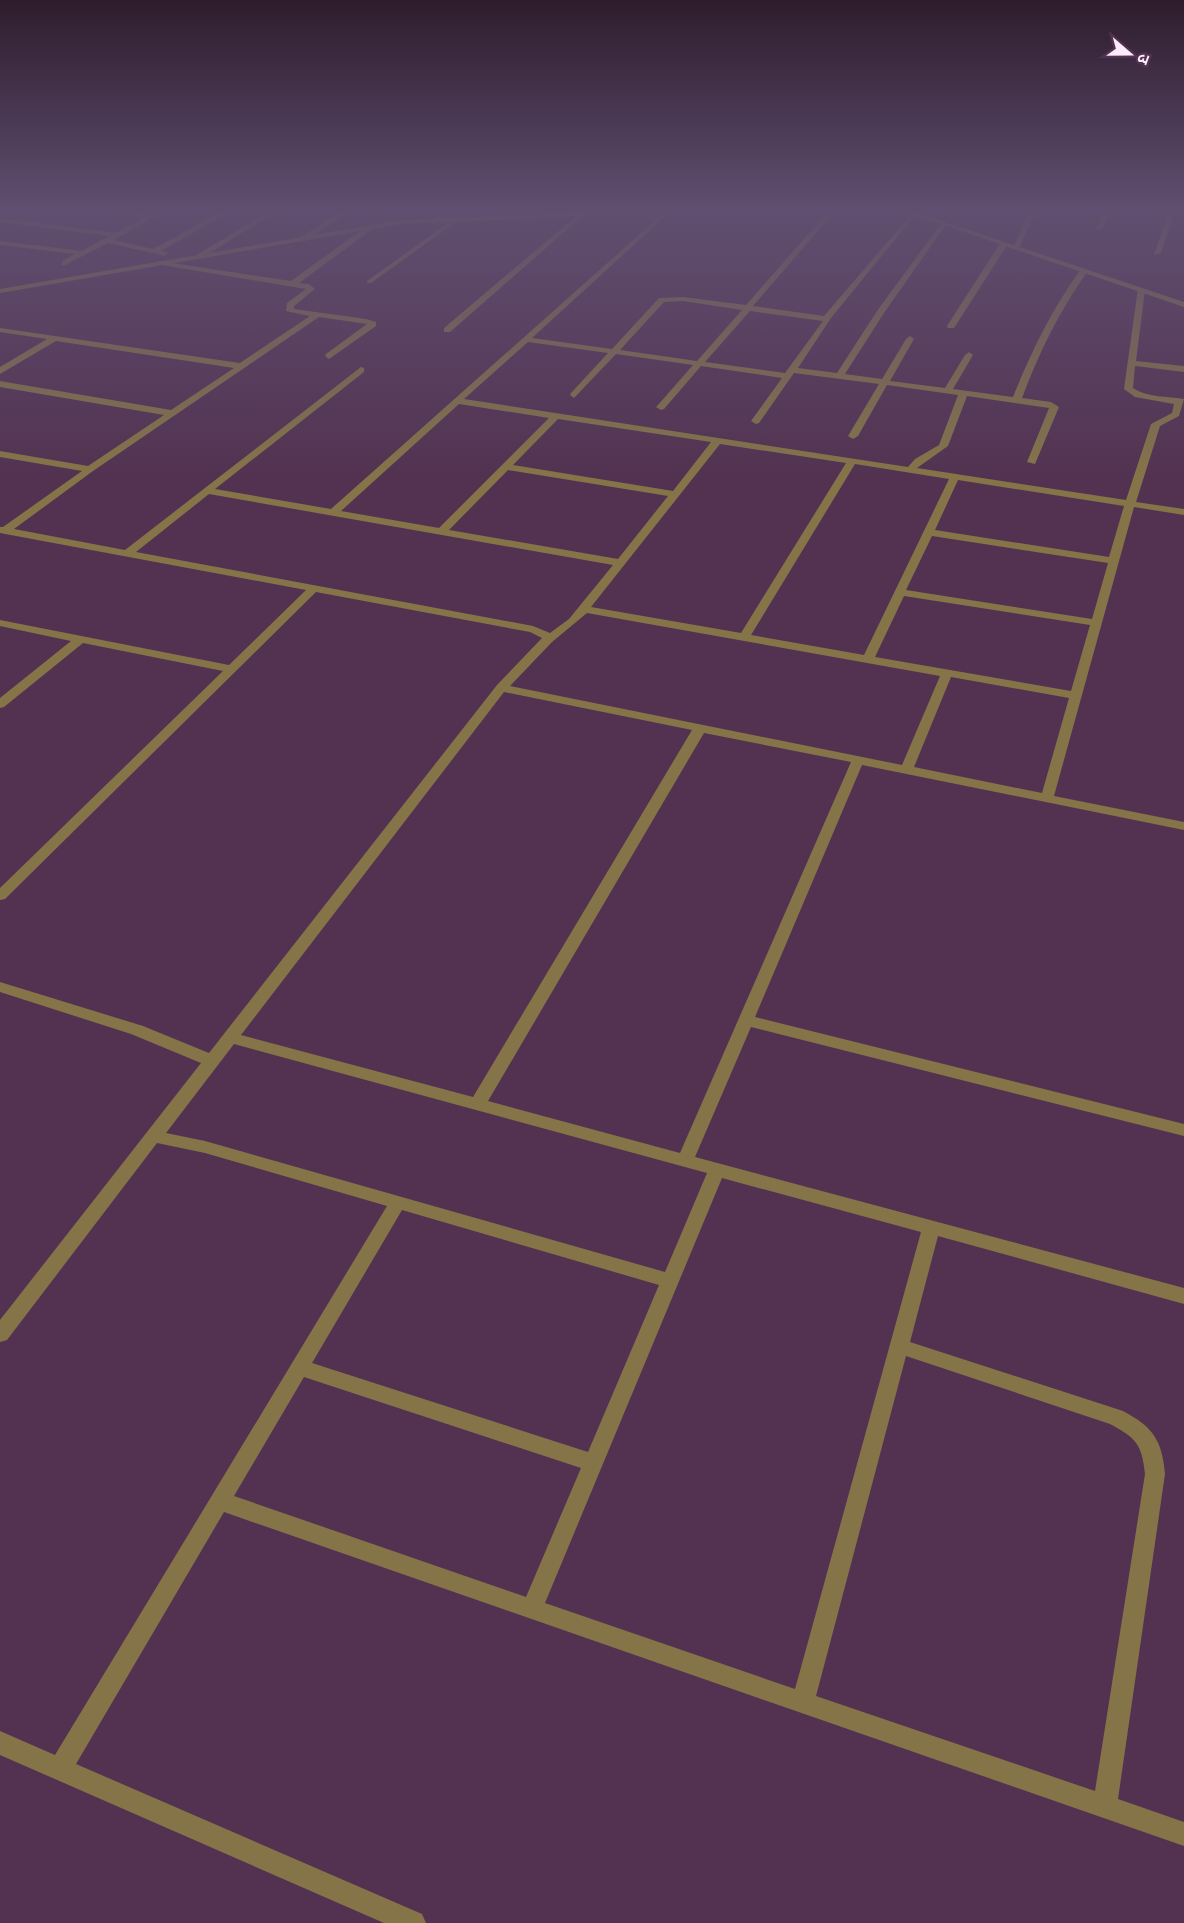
<svg xmlns="http://www.w3.org/2000/svg" width="1184" height="1923" viewBox="0 0 1184 1923" font-family="'Archivo Narrow','Noto Sans Devanagari',sans-serif">
	<rect width="100%" height="100%" fill="#533251"/>
	<g fill="none" stroke-linecap="round" stroke-linejoin="round">
		<!-- service -->
		<path fill="#857448" fill-rule="evenodd" d="M 455,218 L 460,219 L 371,283 L 367,283 L 367,281 Z"/>
		<!-- minor -->
		<g fill="#857448" fill-rule="evenodd">
			<path d="M 76,208 L 151,214 L 162,208 L 170,208 L 114,240 L 153,249 L 228,208 L 236,208 L 161,251 L 168,252 L 165,256 L 108,243 L 65,265 L 62,265 L 62,261 L 75,254 L 0,245 L 0,241 L 82,251 L 109,236 L 0,222 L 0,218 L 116,233 L 145,217 L 79,210 Z"/>
			<path d="M 275,208 L 282,208 L 200,259 L 193,257 Z"/>
			<path d="M 347,208 L 354,208 L 305,241 L 298,239 Z"/>
			<path d="M 447,208 L 454,208 L 438,220 L 434,220 L 434,218 Z"/>
			<path d="M 511,208 L 518,208 L 506,217 L 502,217 L 502,215 Z"/>
			<path d="M 669,208 L 671,211 L 532,338 L 612,349 L 659,298 L 683,297 L 746,305 L 824,216 L 824,208 L 830,208 L 830,217 L 753,306 L 824,316 L 914,211 L 916,214 L 831,318 L 798,368 L 837,373 L 877,311 L 943,221 L 947,223 L 884,313 L 845,374 L 882,379 L 906,339 L 910,336 L 914,339 L 890,381 L 945,388 L 965,355 L 969,352 L 973,355 L 953,389 L 1013,397 C 1031,352 1052,309 1081,269 L 1088,271 C 1059,311 1039,353 1022,398 L 1051,402 L 1059,407 L 1035,464 L 1027,462 L 1049,408 L 967,396 L 948,446 L 917,468 L 1126,500 L 1151,424 L 1172,413 L 1174,404 L 1135,397 L 1124,389 L 1138,288 L 1145,290 L 1136,361 L 1184,366 L 1184,372 L 1135,366 L 1133,388 C 1148,398 1167,396 1184,399 L 1179,416 L 1160,426 L 1136,502 L 1184,509 L 1184,515 L 1134,507 L 1054,796 L 1184,822 L 1184,830 L 862,765 L 755,1017 L 1184,1124 L 1184,1136 L 751,1027 L 695,1157 L 1184,1288 L 1184,1304 L 938,1236 L 910,1342 L 1123,1411 C 1153,1427 1162,1440 1165,1474 L 1118,1799 L 1184,1822 L 1184,1846 L 224,1512 L 76,1764 L 422,1914 L 426,1923 L 384,1923 L 0,1755 L 0,1731 L 55,1755 L 387,1206 L 205,1153 L 157,1143 L 7,1340 L 0,1342 L 0,1320 L 201,1063 L 131,1034 L 0,992 L 0,982 L 143,1026 L 209,1053 L 497,685 L 542,638 L 530,632 L 316,592 L 5,899 L 0,900 L 0,888 L 223,671 L 83,643 L 4,707 L 0,708 L 0,698 L 71,641 L 0,626 L 0,620 L 229,665 L 306,590 L 0,533 L 0,527 L 3,527 L 82,471 L 0,457 L 0,451 L 88,466 L 164,415 L 0,387 L 0,381 L 171,410 L 234,368 L 56,341 L 0,374 L 0,367 L 47,339 L 0,332 L 0,328 L 240,363 L 310,316 L 286,311 L 287,303 L 306,289 L 162,265 L 159,265 L 159,261 L 291,281 L 367,226 L 374,228 L 299,283 L 309,284 L 315,289 L 294,306 L 294,309 L 366,319 L 376,322 L 376,326 L 329,359 L 325,356 L 326,354 L 367,324 L 319,317 L 93,471 L 14,529 L 125,550 L 361,367 L 364,368 L 364,372 L 215,489 L 331,509 ZM 683,301 L 742,310 L 697,361 L 620,350 L 664,302 ZM 750,311 L 823,321 L 785,373 L 705,362 ZM 528,342 L 608,353 L 571,393 L 570,395 L 574,398 L 616,354 L 693,365 L 658,405 L 656,407 L 661,410 L 664,409 L 701,366 L 782,378 L 751,421 L 756,424 L 759,423 L 794,373 L 879,384 L 848,436 L 853,439 L 858,436 L 887,385 L 958,395 L 939,445 L 915,459 L 908,467 L 464,399 ZM 459,404 L 549,418 L 439,528 L 341,511 ZM 558,419 L 711,442 L 673,491 L 513,465 ZM 720,444 L 846,463 L 741,633 L 591,607 ZM 855,464 L 949,479 L 864,655 L 751,635 ZM 508,470 L 668,496 L 618,559 L 449,530 ZM 958,480 L 1124,506 L 1109,557 L 935,530 ZM 209,494 L 613,565 L 569,619 L 550,633 L 533,626 L 136,552 ZM 932,536 L 1108,563 L 1092,619 L 906,590 ZM 904,596 L 1090,625 L 1071,691 L 875,657 ZM 587,613 L 940,676 L 902,765 L 510,686 L 552,642 ZM 951,677 L 1069,698 L 1042,793 L 914,767 ZM 504,692 L 692,730 L 473,1097 L 241,1035 ZM 704,733 L 851,762 L 680,1153 L 488,1101 ZM 234,1044 L 707,1173 L 665,1272 L 205,1141 L 166,1133 ZM 722,1178 L 921,1232 L 795,1689 L 545,1603 ZM 402,1210 L 659,1285 L 588,1452 L 312,1363 ZM 906,1356 L 1110,1424 C 1136,1438 1142,1444 1145,1474 L 1095,1791 L 816,1696 ZM 304,1377 L 581,1468 L 526,1597 L 234,1496 Z"/>
			<path d="M 1031,208 L 1037,208 L 1019,248 L 1012,250 Z"/>
			<path d="M 1104,208 L 1110,208 L 1103,228 L 1096,230 Z"/>
			<path d="M 1170,208 L 1176,208 L 1161,253 L 1154,255 Z"/>
			<path d="M 581,212 L 586,213 L 450,332 L 444,332 L 444,328 Z"/>
			<path d="M 1001,242 L 1008,244 L 954,328 L 948,328 L 947,326 Z"/>
		</g>
		<!-- tertiary -->
		<g fill="#857448" fill-rule="evenodd">
			<path d="M 671,208 L 721,208 L 718,210 L 401,224 L 0,293 L 0,289 L 401,220 Z"/>
			<path d="M 894,208 L 903,208 L 1184,302 L 1184,307 Z"/>
		</g>
	</g>
	<!-- sky -->
	<linearGradient id="sky" x2="0" y2="1"><stop stop-color="#2e1c2d"/><stop offset="0.44" stop-color="#604f70"/><stop offset="1" stop-color="#604f70" stop-opacity="0"/></linearGradient>
	<rect width="1184" height="477" fill="url(#sky)"/>
	<!-- north arrow -->
	<g transform="translate(1130 54) rotate(110)" stroke="#533251" stroke-width="4.5" paint-order="stroke">
	<path d="M0-4.5L10 22L0 15L-10 22Z" fill="#fcecfb"/>
	<text y="-9" font-size="16" font-weight="bold" text-anchor="middle" fill="#fcecfb">उ</text>
	</g>
</svg>
